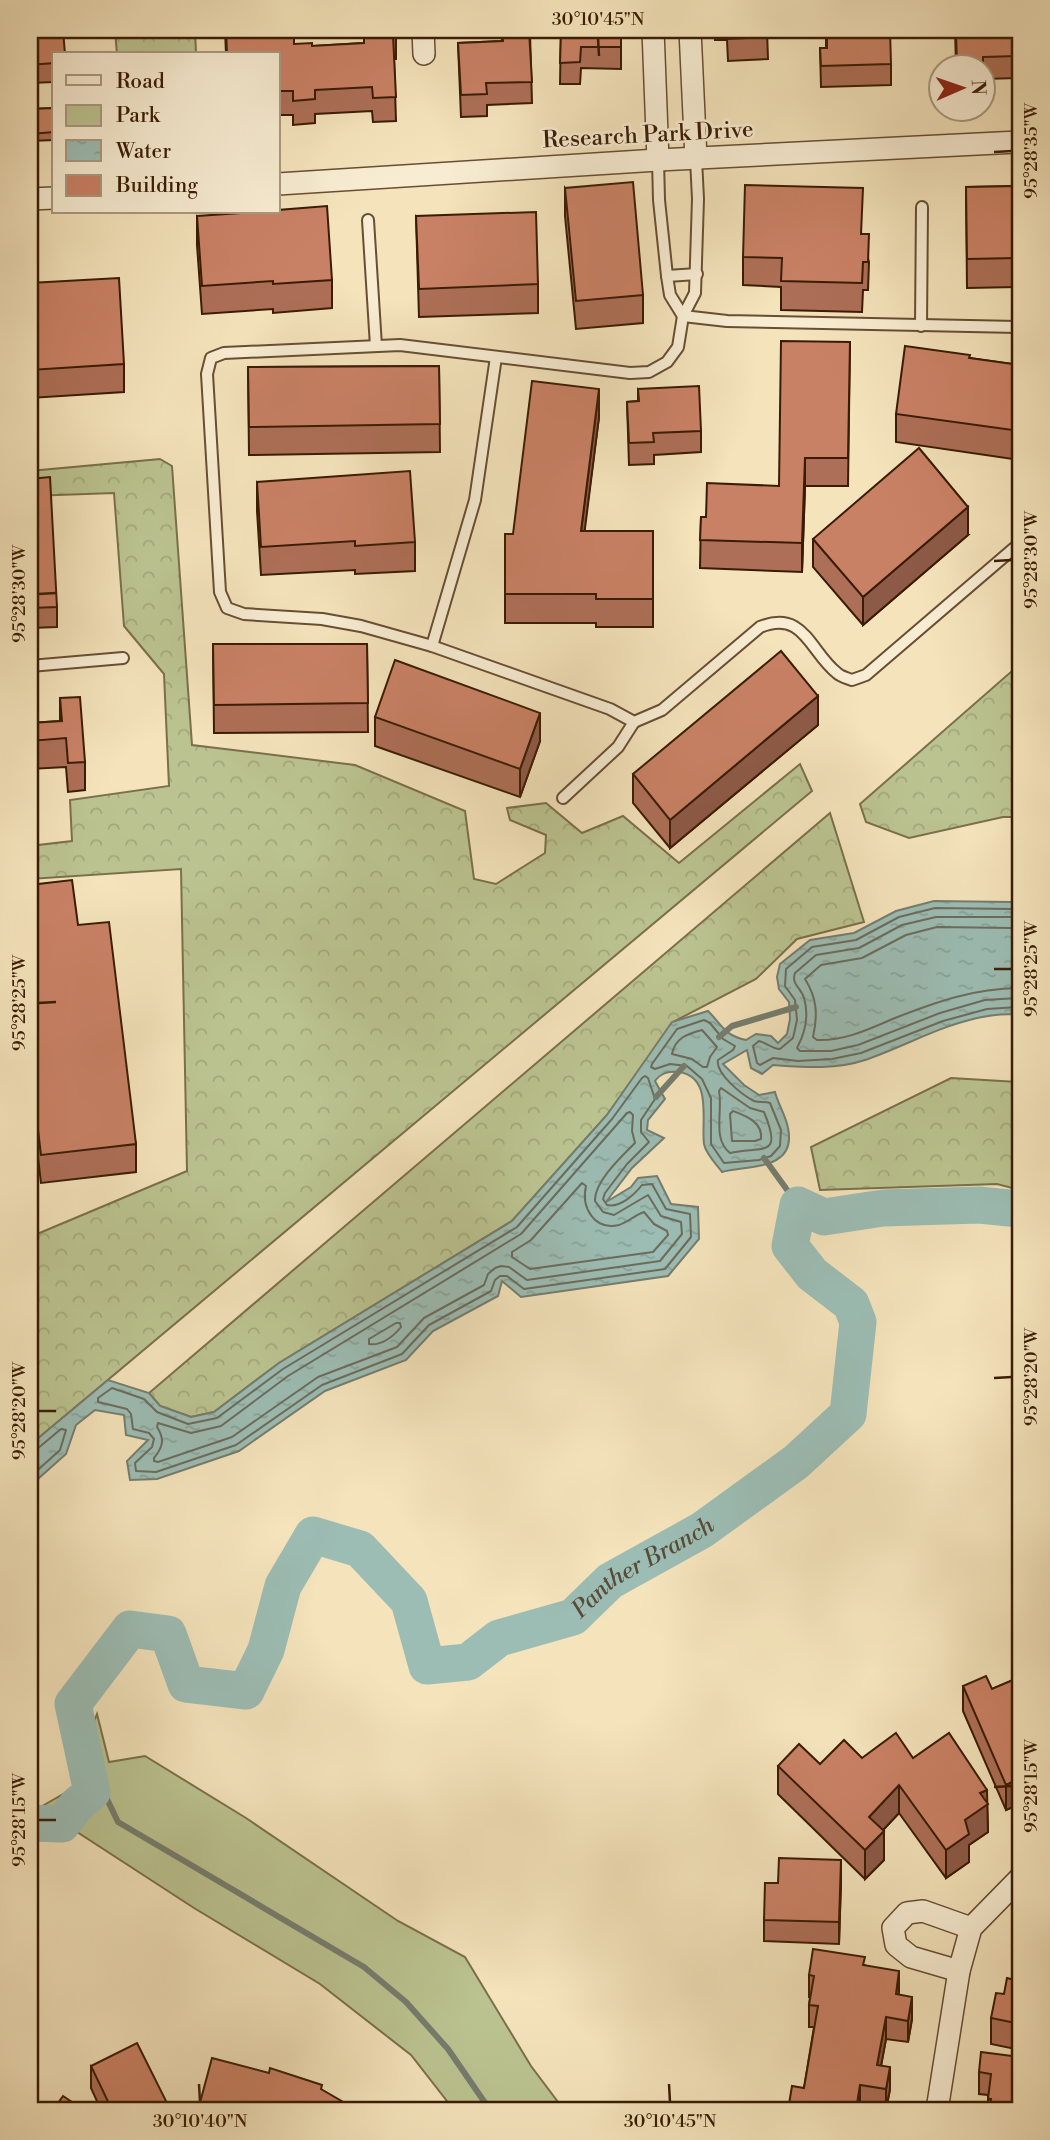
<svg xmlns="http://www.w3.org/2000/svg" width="1050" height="2140" viewBox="0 0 1050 2140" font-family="'Libre Bodoni',serif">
	<defs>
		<pattern id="forest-crowns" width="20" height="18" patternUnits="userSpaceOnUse" patternTransform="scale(1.75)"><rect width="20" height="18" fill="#bbc491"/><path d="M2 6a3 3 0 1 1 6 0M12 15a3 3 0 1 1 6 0" fill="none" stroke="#a2a87b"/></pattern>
		<pattern id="water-ripples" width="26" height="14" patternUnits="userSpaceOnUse" patternTransform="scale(1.75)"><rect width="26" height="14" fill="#9cbdb4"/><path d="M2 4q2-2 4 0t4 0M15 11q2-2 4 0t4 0" fill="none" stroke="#87a299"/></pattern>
	</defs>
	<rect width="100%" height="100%" fill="#f4e3bb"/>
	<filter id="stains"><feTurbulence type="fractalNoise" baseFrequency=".00286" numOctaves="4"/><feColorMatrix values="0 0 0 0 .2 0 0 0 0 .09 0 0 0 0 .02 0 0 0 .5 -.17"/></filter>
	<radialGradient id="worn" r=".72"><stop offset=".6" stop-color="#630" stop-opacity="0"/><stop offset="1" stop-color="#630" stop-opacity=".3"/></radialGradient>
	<!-- green -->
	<path fill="#bbc491" stroke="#7a704a" stroke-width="2" d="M 97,1714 L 109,1762 L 145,1756 L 246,1818 L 398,1921 L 465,1957 L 531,2066 L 564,2110 L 454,2110 L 411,2055 L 320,1984 L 194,1908 L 77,1832 L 30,1827 L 30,1813 L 79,1785 L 74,1729 L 89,1734 Z"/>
	<!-- forest -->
	<g fill="url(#forest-crowns)" stroke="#7a704a" stroke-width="2">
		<path d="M 115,30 L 195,30 L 196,54 L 117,54 Z"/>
		<path d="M 160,459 L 172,466 L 192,745 L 355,765 L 465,811 L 474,879 L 496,884 L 545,853 L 546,835 L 510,820 L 507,808 L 546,803 L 582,833 L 623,816 L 679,863 L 800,764 L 812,791 L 30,1445 L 30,1237 L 187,1171 L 181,869 L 30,879 L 30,846 L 72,841 L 70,800 L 169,786 L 164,674 L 124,626 L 114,493 L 30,496 L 30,471 Z"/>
		<path d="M 1020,664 L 1020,817 L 1003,817 L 909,838 L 866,822 L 860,804 Z"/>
		<path d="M 830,813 L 864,922 L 797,939 L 756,979 L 673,1022 L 607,1115 L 512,1221 L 279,1363 L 214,1412 L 191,1417 L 160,1406 L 149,1393 Z"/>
		<path d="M 951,1078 L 1020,1082 L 1020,1190 L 997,1184 L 820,1190 L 811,1147 Z"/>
	</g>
	<!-- water -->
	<path fill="url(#water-ripples)" stroke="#757d6e" stroke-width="2" d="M 1020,895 L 1020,1014 C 1010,1014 998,1014 988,1016 C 944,1023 906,1046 865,1060 C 835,1070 803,1067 773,1065 L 762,1074 L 751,1068 L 747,1050 L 723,1064 L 744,1085 L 759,1095 L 775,1092 C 778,1104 786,1116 788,1128 C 797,1171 748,1165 722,1172 C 716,1164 706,1154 704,1144 C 701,1121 713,1077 679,1072 C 668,1071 661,1073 655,1081 L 665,1099 L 648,1120 L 647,1130 L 664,1138 L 632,1168 L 606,1202 L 631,1187 L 638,1178 L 657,1176 L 671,1204 L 698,1207 L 699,1239 L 668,1276 L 521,1297 L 502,1281 L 498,1296 L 433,1331 L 406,1360 L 325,1391 L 239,1451 L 157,1479 L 130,1480 L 127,1461 L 148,1440 L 126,1435 L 124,1415 L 95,1410 L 76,1425 L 66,1454 L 30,1486 L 30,1445 L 108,1380 L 149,1393 L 160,1406 L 191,1417 L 214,1412 L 279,1363 L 512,1221 L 607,1115 L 672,1022 L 708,1011 C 723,1026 724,1035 746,1040 L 756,1034 L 771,1036 L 778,1043 L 787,1034 L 790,1019 L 789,1002 L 779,989 L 777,977 L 780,964 L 810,940 L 854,933 L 896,911 L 934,901 L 1011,902 Z"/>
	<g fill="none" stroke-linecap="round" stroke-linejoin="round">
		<!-- shore -->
		<g stroke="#6b6c5c" stroke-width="2">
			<path d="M 1020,904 L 1011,909 L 935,908 L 899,917 L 856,940 L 812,947 L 786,969 L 785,986 L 795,1000 L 797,1020 L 793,1038 L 780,1049 C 772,1049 767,1043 759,1041 L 753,1046 L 757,1063 L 760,1065 L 773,1058 L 798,1061 L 832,1059 L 861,1053 L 943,1021 L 987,1009 L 1020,1007"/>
			<path d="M 1020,915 L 1011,917 L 936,917 L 902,925 L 859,948 L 816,955 L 795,973 C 791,985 801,987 804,998 C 809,1015 805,1033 797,1048 L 800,1051 L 831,1051 L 858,1045 L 940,1013 L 985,1000 L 1020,998"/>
			<path d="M 1020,926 L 1011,928 L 937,927 L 906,935 L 862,958 L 821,965 L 805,979 C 817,998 818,1015 813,1037 L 817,1040 C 845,1041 869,1029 895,1018 C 936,1002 975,988 1020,988"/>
			<path d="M 704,1020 L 710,1023 L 723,1039 L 735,1046 L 733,1050 L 718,1060 C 715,1073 742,1095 754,1101 C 760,1103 765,1101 770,1103 L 781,1130 L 780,1146 L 771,1156 L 759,1160 L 724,1163 L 711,1144 L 711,1098 L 702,1079 L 687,1066 L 670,1064 L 655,1069 L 651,1067 L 652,1064 L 677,1029 Z"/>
			<path d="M 702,1030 L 717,1047 L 710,1057 L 707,1067 L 703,1067 L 692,1059 L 672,1054 C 675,1038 687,1034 702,1030 Z"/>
			<path d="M 645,1076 L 648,1078 L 655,1099 L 641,1120 L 641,1132 L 649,1142 L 627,1164 L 605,1193 L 603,1199 L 607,1205 C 620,1208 634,1195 642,1185 L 652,1184 L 666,1209 L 690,1214 L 691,1237 L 665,1269 L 524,1289 L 507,1276 L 500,1276 L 495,1280 L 491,1291 L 429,1325 L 402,1354 L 322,1385 L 236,1445 L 156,1472 L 136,1471 L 135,1463 L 152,1447 L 154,1439 L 149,1433 L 133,1429 L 131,1414 L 127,1409 L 98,1402 L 98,1398 L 112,1388 L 144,1399 L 157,1412 L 188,1424 L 217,1418 L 283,1369 L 517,1227 L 612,1119 L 642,1078 Z"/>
			<path d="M 721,1088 L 750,1108 L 764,1112 C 783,1158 764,1146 730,1153 C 712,1139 723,1112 719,1091 Z"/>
			<path d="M 733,1111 C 746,1116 763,1122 761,1139 L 755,1141 L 732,1141 L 730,1114 Z"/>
			<path d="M 630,1112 L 633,1115 L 632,1131 L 635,1143 C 622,1156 594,1182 595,1201 L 603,1212 L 614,1215 L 648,1195 L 661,1216 L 681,1222 L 682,1234 L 660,1261 L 527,1280 L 509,1267 L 501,1266 L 495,1268 L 488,1274 L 484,1285 L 424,1318 L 397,1347 L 318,1377 L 232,1437 L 158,1462 L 154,1461 L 154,1458 C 163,1447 165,1439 157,1427 L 158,1423 L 191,1433 L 221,1426 L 288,1376 L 521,1234 L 627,1113 Z"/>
			<path d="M 582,1183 L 586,1186 C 581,1207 594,1231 619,1225 C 628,1222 635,1215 644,1212 L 654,1224 L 667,1231 L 668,1235 L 653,1252 L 530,1269 L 512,1257 L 512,1252 L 531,1240 Z"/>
			<path d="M 396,1323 L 400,1323 L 401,1327 C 393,1337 381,1346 369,1344 L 369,1339 Z"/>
			<path d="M 30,1450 L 37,1449 L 61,1429 L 66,1430 L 60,1450 L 30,1477"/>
		</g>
		<!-- stream -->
		<g stroke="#757d6e" stroke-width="6">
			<path d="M 719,1037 L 732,1026 L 796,1007"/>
			<path d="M 656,1097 L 684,1066"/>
			<path d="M 764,1158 L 798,1205"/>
			<path d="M 92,1792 L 107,1799 L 118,1822 L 364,1967 L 406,2002 L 448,2049 L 490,2110"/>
		</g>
		<!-- river -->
		<path stroke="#9cbdb4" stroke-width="37" id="s1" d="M 30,1823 L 62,1824 L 77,1805 L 92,1792 L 73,1704 L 130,1629 L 168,1634 L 186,1684 L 246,1691 L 266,1650 L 283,1586 L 313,1535 L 360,1549 L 409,1601 L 427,1666 L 468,1662 L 499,1638 L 573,1617 L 610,1581 L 702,1530 L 796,1462 L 848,1414 L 858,1322 L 851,1304 L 812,1274 L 790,1246 L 798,1205 L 824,1217 L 883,1208 L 979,1205 L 1020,1209"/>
		<defs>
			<g id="lane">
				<path d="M 696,159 L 698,199 L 695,293 L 683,316 L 678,347 L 667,362 L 649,372 L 630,373 L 400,345 L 224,353 L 211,358 L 207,374 L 220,592 L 227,608 L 244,614 L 322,619 L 361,626 L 432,646 L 610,709 L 634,722 L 662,710 L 760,627 C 804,609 810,652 837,673 C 841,677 847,678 852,680 L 866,675 L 1020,543"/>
				<path d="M 658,160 L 659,200 L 667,276 L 670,295 L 683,316 L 727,321 L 1020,327"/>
				<path d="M 368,220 L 376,346"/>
				<path d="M 667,276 L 697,274"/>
				<path d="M 921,326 L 922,207"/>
				<path d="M 432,646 L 475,500 L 496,357"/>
				<path d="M 30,666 L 123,658"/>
				<path d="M 563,798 L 618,747 L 634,722"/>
			</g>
			<g id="street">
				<path d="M 423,30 L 424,54"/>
				<path d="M 653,30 L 658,160"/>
				<path d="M 690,30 L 696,159"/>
				<path d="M 278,184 L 658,160 L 1020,142"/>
				<path d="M 30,199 L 54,198"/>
				<path d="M 959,1971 L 911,1957 L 896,1945 L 893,1928 L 907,1913 L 923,1911 L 971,1928"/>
				<path d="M 937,2110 L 959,1971 L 971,1928 L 1020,1878"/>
			</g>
		</defs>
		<!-- lane casing -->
		<use href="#lane" stroke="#684e32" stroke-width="14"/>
		<!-- street casing -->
		<use href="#street" stroke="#684e32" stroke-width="24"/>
		<!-- lane -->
		<use href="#lane" stroke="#f8edd3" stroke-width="10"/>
		<!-- street -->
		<use href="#street" stroke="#f8edd3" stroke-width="21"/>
	</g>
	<!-- wall -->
	<g fill="#ad6f57" stroke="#3a1c04" stroke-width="2">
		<path d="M 30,30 L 54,54 L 54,82 L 30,83 Z"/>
		<path d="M 225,30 L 294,44 L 312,46 L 364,43 L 396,30 L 396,59 L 394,59 L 396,121 L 373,122 L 372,111 L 315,114 L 315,123 L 293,125 L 293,115 L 278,115 L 278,54 L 226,54 Z"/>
		<path d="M 314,30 L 346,30 L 314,32 Z"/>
		<path d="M 501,30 L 621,30 L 621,69 L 581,68 L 580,84 L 560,84 L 561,31 L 530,33 L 532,103 L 487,105 L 487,116 L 461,117 L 458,43 L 502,41 Z"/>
		<path d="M 714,30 L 767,30 L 768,59 L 728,61 L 727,40 L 715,40 Z"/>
		<path d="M 826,30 L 891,64 L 891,85 L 821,87 L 820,48 L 826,48 Z"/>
		<path d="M 955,30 L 1020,30 L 1020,78 L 984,79 L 984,66 L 956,66 Z"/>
		<path d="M 54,108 L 54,140 L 30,141 L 30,109 Z"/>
		<path d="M 1020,186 L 1020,287 L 967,288 L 966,187 Z"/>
		<path d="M 565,188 L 643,295 L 643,323 L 576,329 L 565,216 Z"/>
		<path d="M 197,216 L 332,280 L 332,308 L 273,313 L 273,309 L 202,314 L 197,245 Z"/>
		<path d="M 416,216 L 538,284 L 538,313 L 419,317 Z"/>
		<path d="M 862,234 L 869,262 L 868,290 L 863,290 L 862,312 L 781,310 L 781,287 L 743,285 L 743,257 Z"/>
		<path d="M 30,283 L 124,364 L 124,392 L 30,398 Z"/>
		<path d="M 850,342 L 848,486 L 805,486 L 802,572 L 700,568 L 701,517 L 706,517 L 779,486 Z"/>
		<path d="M 970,358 L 1020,365 L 1020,460 L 896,442 L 896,414 Z"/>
		<path d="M 439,366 L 440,452 L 249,455 L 248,367 Z"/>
		<path d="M 638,389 L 701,431 L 701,452 L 654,455 L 654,464 L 629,465 L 627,402 L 638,401 Z"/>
		<path d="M 599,417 L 584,531 L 653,531 L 653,627 L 596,627 L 596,623 L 505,623 L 505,534 L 513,534 Z"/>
		<path d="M 30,479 L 57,607 L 57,627 L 30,628 Z"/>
		<path d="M 257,482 L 415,542 L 415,571 L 355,574 L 355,570 L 261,575 L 257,511 Z"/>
		<path d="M 968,535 L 863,625 L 813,567 L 813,539 Z"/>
		<path d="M 213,644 L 367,644 L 368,732 L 214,733 Z"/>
		<path d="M 60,698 L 85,762 L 85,790 L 68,792 L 66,767 L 30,769 L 30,723 L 60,721 Z"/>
		<path d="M 375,717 L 540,741 L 520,797 L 375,746 Z"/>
		<path d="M 818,725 L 670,848 L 633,803 L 633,774 Z"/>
		<path d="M 30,885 L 78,925 L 136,1144 L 136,1172 L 41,1183 L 33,1115 L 30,1115 Z"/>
		<path d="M 1020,1677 L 1020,1804 L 1006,1810 L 963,1711 L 963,1686 L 992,1689 Z"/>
		<path d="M 862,1758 L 913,1758 L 987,1803 L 988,1832 L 969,1845 L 969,1862 L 946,1878 L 899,1813 L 883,1830 L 884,1860 L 865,1879 L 778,1794 L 778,1766 L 820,1764 Z"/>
		<path d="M 841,1881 L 839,1944 L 764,1941 L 764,1920 L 778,1883 Z"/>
		<path d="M 1020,1921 L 1020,2050 L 991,2044 L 991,2018 L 1004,1994 L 1015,1980 L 1017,1972 L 1012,1970 L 1012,1945 Z"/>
		<path d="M 865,1965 L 899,1995 L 912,2019 L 908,2042 L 886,2039 L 881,2066 L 890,2089 L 886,2110 L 860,2106 L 804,2088 L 814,2027 L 809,2027 L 809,2005 L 810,1997 L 809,1997 L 809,1975 Z"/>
		<path d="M 1020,2057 L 1020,2110 L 988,2110 L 988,2095 L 979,2094 L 979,2072 Z"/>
		<path d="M 91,2066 L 167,2110 L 101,2110 L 91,2088 Z"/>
	</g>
	<!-- shaded-wall -->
	<g fill="#8d5a47" stroke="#3a1c04" stroke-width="2">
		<path d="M 599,389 L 599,417 L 581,560 L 581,531 Z"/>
		<path d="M 805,458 L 805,486 L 802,572 L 802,543 Z"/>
		<path d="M 968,507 L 968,535 L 863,625 L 863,597 Z"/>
		<path d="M 818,696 L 818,725 L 670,848 L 670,820 Z"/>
		<path d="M 540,713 L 540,741 L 520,797 L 520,769 Z"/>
		<path d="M 1020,1778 L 1020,1804 L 1006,1810 L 1006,1785 Z"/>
		<path d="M 899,1785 L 899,1813 L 869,1845 L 869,1817 Z"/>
		<path d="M 987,1790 L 988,1832 L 969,1845 L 969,1862 L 946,1878 L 946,1850 L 980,1793 Z"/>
		<path d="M 884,1831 L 884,1860 L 865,1879 L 865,1850 Z"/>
		<path d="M 841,1860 L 841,1881 L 839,1944 L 839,1922 Z"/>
		<path d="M 899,1971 L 899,1992 L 896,2016 L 896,1994 Z"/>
		<path d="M 912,1997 L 912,2019 L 908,2042 L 908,2021 Z"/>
		<path d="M 886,2017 L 886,2039 L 877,2087 L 877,2065 Z"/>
		<path d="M 890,2067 L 890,2089 L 886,2110 L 886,2089 Z"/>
		<path d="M 860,2085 L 860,2106 L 859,2110 L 856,2110 Z"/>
		<path d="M 167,2103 L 167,2110 L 153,2110 Z"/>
		<path d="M 143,2105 L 143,2110 L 132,2110 Z"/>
	</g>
	<!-- building -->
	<g fill="#c98165" stroke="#3a1c04" stroke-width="2">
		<path d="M 30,30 L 63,30 L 65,54 L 54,54 L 54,63 L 30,65 Z"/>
		<path d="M 226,30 L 294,30 L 294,44 L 312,43 L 312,46 L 364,43 L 364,30 L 396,30 L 396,35 L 393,35 L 396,97 L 373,98 L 372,87 L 315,90 L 315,99 L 293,101 L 293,91 L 278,91 L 278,54 L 227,54 Z"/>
		<path d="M 502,30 L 529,30 L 532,82 L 486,83 L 487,94 L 461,95 L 458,43 L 503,41 Z"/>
		<path d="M 561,30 L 621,30 L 621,47 L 581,47 L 580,62 L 560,63 Z"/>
		<path d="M 728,30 L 767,30 L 768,37 L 728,39 Z"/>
		<path d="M 827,30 L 890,30 L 891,64 L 821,66 L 820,48 L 827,48 Z"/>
		<path d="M 956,30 L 1020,30 L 1020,56 L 983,57 L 983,66 L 957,66 Z"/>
		<path d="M 54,108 L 54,132 L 30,134 L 30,109 Z"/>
		<path d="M 633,182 L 643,295 L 576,301 L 565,188 Z"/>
		<path d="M 745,185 L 863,188 L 861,234 L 869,234 L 868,262 L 863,262 L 862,283 L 781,281 L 782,258 L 743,257 Z"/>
		<path d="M 1020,186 L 1020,258 L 967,259 L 966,187 Z"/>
		<path d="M 327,206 L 332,280 L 273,284 L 273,281 L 202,286 L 197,216 L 257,212 L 278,212 L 278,210 Z"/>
		<path d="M 536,212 L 538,284 L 419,289 L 416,216 Z"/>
		<path d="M 119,278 L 124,364 L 30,370 L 30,283 Z"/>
		<path d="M 781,341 L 850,342 L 848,458 L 805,458 L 802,543 L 700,540 L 701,517 L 706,517 L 707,483 L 779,486 Z"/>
		<path d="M 905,346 L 970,355 L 969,358 L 1020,365 L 1020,431 L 896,414 Z"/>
		<path d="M 439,366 L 440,424 L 249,427 L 248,367 Z"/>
		<path d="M 532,381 L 599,389 L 581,531 L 653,531 L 653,599 L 596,599 L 596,594 L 505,594 L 505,534 L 513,534 Z"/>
		<path d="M 699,386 L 701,431 L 653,433 L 654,442 L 629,443 L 627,402 L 639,401 L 638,389 Z"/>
		<path d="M 919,448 L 968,507 L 863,597 L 813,539 Z"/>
		<path d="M 410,471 L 415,542 L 355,546 L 355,541 L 261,547 L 257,482 Z"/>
		<path d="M 50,477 L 57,607 L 30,608 L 30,479 Z"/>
		<path d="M 213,644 L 367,644 L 368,703 L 214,705 Z"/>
		<path d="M 781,651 L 818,696 L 670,820 L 633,774 Z"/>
		<path d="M 395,660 L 540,713 L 520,769 L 375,717 Z"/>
		<path d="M 80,697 L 85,762 L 68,763 L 66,738 L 30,741 L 30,723 L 62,721 L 60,698 Z"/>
		<path d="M 72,880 L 78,925 L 109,922 L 136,1144 L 41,1155 L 33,1087 L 30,1087 L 30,885 Z"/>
		<path d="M 986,1676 L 992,1689 L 1020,1677 L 1020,1778 L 1006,1785 L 963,1686 Z"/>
		<path d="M 896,1733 L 913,1758 L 949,1733 L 987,1790 L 980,1793 L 988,1804 L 965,1820 L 969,1834 L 946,1850 L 899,1785 L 869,1817 L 884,1831 L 865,1850 L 778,1766 L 799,1744 L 820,1764 L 844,1740 L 862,1758 Z"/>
		<path d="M 779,1858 L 841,1860 L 839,1922 L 764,1920 L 765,1883 L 778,1883 Z"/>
		<path d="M 1020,1921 L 1020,1947 L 1012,1945 Z"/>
		<path d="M 813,1949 L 865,1957 L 863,1965 L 899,1971 L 896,1994 L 912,1997 L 908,2021 L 886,2017 L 877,2065 L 890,2067 L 886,2089 L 860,2085 L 856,2110 L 788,2110 L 792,2086 L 804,2088 L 818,2006 L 809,2005 L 814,1976 L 809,1975 Z"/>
		<path d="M 1020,1955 L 1020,2024 L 991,2018 L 996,1993 L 1004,1994 L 1007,1978 L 1015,1980 Z"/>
		<path d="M 137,2043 L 167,2103 L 153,2110 L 146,2110 L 143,2105 L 132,2110 L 112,2110 L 91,2066 Z"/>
		<path d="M 981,2052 L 1020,2057 L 1020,2110 L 989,2110 L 991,2099 L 988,2099 L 991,2074 L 979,2072 Z"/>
		<path d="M 212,2058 L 269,2073 L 270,2068 L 322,2085 L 321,2089 L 357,2110 L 198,2110 Z"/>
		<path d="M 63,2096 L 84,2110 L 53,2110 Z"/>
	</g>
	<!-- ticks -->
	<path fill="none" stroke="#3a1c04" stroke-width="2.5" d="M 598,38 L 599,56M 994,152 L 1012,151M 994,561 L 1012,560M 38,594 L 56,593M 994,969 L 1012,969M 38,1003 L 56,1002M 994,1378 L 1012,1377M 38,1411 L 56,1411M 994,1787 L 1012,1786M 38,1820 L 56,1820M 199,2084 L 200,2102M 669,2084 L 670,2102"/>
	<g text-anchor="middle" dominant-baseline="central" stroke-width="5" stroke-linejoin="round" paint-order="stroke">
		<!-- street labels -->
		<g font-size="23" fill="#3a1c04" stroke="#f8edd3">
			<text transform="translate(648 135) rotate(-3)">Research Park Drive</text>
		</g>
		<!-- water labels -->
		<g font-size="24" font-style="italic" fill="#574c39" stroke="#f8edd3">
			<text stroke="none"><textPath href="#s1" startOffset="1015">Panther Branch</textPath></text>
		</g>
	</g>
	<!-- margin -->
	<rect width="1050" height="2140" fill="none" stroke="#f4e3bb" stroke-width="77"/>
	<!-- legend -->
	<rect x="52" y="52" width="228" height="161" fill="#f8edd3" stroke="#ac9980" stroke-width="2"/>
	<rect x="66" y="75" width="35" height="10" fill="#f8edd3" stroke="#ac9980" stroke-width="2"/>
	<text x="116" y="88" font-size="21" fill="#3a1c04">Road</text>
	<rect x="66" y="105" width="35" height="21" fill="#bbc491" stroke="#ac9980" stroke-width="2"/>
	<text x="116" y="122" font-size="21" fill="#3a1c04">Park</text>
	<rect x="66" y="140" width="35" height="21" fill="url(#water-ripples)" stroke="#ac9980" stroke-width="2"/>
	<text x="116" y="158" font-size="21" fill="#3a1c04">Water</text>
	<rect x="66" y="175" width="35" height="21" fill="#c98165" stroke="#ac9980" stroke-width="2"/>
	<text x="116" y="192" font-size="21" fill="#3a1c04">Building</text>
	<!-- north arrow -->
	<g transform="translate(962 88) rotate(88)"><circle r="33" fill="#f8edd3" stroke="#ac9980" stroke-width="2"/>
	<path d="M0-5L12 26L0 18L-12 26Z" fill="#8f2418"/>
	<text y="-10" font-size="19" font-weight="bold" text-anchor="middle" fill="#3a1c04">N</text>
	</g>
	<rect x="38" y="38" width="974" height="2064" fill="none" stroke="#3a1c04" stroke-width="2.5"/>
	<g font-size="18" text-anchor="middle" fill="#3a1c04">
		<text x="598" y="25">30°10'45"N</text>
		<text transform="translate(1031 151) rotate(-90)" y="6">95°28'35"W</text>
		<text transform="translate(1031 560) rotate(-90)" y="6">95°28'30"W</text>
		<text transform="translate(19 594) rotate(-90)" y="6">95°28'30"W</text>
		<text transform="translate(1031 969) rotate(-90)" y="6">95°28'25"W</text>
		<text transform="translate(19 1003) rotate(-90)" y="6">95°28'25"W</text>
		<text transform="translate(1031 1377) rotate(-90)" y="6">95°28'20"W</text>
		<text transform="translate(19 1411) rotate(-90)" y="6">95°28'20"W</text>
		<text transform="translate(1031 1786) rotate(-90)" y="6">95°28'15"W</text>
		<text transform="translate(19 1820) rotate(-90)" y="6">95°28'15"W</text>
		<text x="200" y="2127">30°10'40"N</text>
		<text x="670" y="2127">30°10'45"N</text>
	</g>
	<rect width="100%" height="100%" filter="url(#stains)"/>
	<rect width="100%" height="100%" fill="url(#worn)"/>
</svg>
